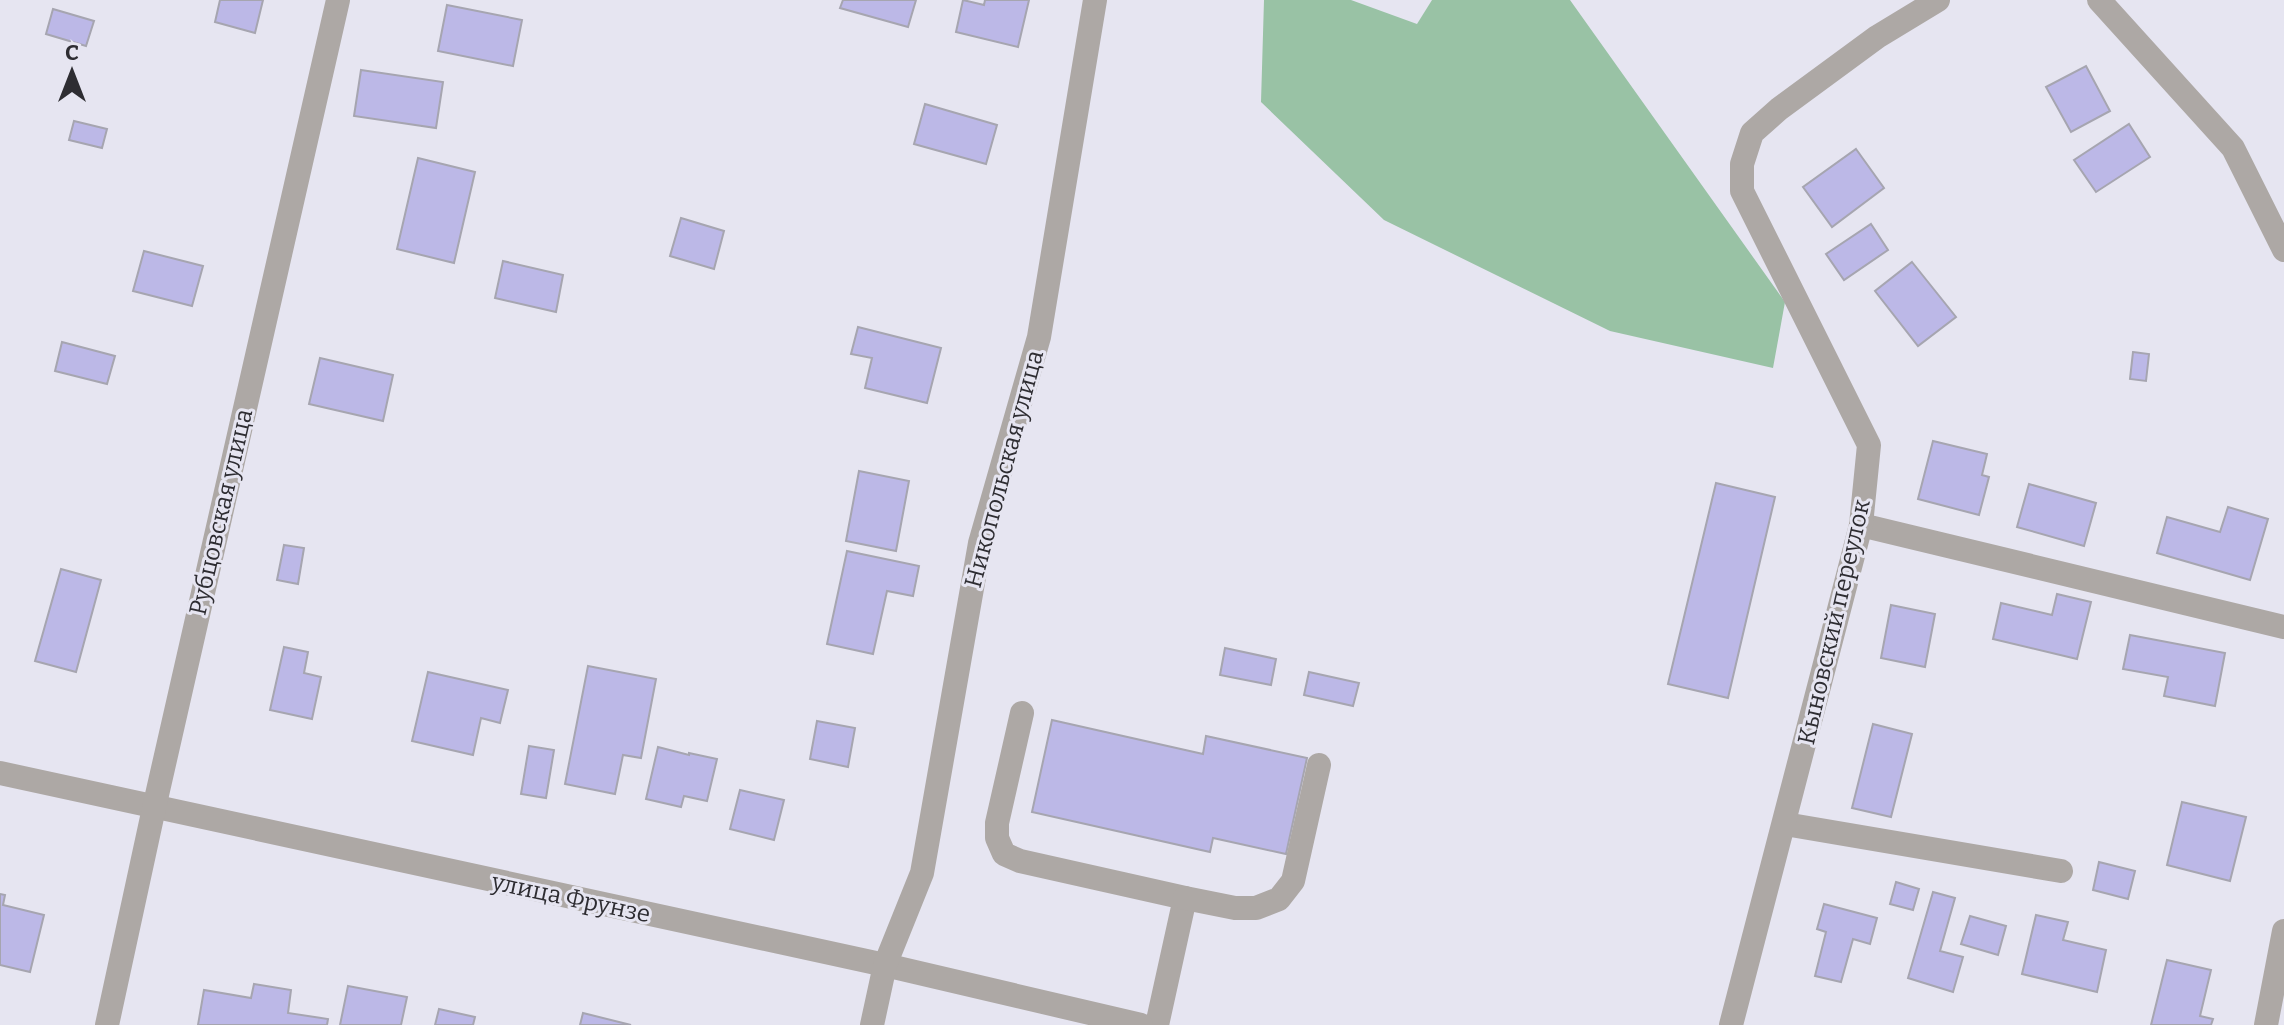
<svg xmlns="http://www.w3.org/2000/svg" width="2284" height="1025" viewBox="0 0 2284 1025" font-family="Bitter,serif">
	<rect width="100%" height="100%" fill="#e6e5f1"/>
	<!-- green -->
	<path fill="#99c2a5" d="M 1264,0 L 1351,0 L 1417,24 L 1432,0 L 1570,0 L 1785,302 L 1773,368 L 1610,331 L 1384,220 L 1261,102 Z"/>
	<!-- building -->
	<g fill="#bcb8e7" stroke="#a6a5b0" stroke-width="2">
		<path d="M 220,0 L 263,0 L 255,33 L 215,22 Z"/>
		<path d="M 843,0 L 916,0 L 908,27 L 840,8 Z"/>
		<path d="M 963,0 L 984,5 L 985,0 L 1029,0 L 1018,47 L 956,32 Z"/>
		<path d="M 447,5 L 522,20 L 513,66 L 438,51 Z"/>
		<path d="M 53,9 L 94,21 L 86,46 L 46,34 Z"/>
		<path d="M 2086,66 L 2110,111 L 2071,132 L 2046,87 Z"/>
		<path d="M 361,70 L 443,82 L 436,128 L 354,116 Z"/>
		<path d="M 925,104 L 997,125 L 986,164 L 914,144 Z"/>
		<path d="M 74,121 L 107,129 L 102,148 L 69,140 Z"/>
		<path d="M 2129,124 L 2150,157 L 2096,192 L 2074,160 Z"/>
		<path d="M 1856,149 L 1884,188 L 1832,227 L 1803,187 Z"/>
		<path d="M 418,158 L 475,172 L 454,263 L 397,249 Z"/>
		<path d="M 681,218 L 724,231 L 714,269 L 670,256 Z"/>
		<path d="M 1871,224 L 1888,250 L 1844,280 L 1826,254 Z"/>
		<path d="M 144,251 L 203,266 L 192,306 L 133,291 Z"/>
		<path d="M 503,261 L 563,275 L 556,312 L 495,298 Z"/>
		<path d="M 1912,262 L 1956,317 L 1918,346 L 1875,291 Z"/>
		<path d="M 858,327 L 941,348 L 927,403 L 865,388 L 872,358 L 851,354 Z"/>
		<path d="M 62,342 L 115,356 L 107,384 L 55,371 Z"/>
		<path d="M 2133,352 L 2149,354 L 2146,381 L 2130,379 Z"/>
		<path d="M 320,358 L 393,375 L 383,421 L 309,404 Z"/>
		<path d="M 1933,441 L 1987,454 L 1982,475 L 1989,477 L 1979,515 L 1918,499 Z"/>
		<path d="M 859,471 L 909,481 L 896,551 L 846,541 Z"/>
		<path d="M 1716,483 L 1775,497 L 1728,698 L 1668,684 Z"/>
		<path d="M 2029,484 L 2096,503 L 2084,546 L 2017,527 Z"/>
		<path d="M 2228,507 L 2268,519 L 2250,580 L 2157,553 L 2167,517 L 2220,532 Z"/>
		<path d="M 284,545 L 304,548 L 298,584 L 277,580 Z"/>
		<path d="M 847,551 L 919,566 L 913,596 L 887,591 L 873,654 L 827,644 Z"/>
		<path d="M 61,569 L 101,580 L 76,672 L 35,661 Z"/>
		<path d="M 2057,594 L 2091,602 L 2077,659 L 1993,639 L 2001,603 L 2052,615 Z"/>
		<path d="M 1891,605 L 1935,614 L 1925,667 L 1881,658 Z"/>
		<path d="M 2130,635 L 2225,653 L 2215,706 L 2164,696 L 2168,677 L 2123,669 Z"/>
		<path d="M 284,647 L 308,652 L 304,673 L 321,677 L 312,719 L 270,710 Z"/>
		<path d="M 1225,648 L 1276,659 L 1271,685 L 1220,675 Z"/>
		<path d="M 588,666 L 656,679 L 641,758 L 623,755 L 615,794 L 565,784 Z"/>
		<path d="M 428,672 L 508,690 L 500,723 L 481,718 L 473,755 L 412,741 Z"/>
		<path d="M 1309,672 L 1359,683 L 1353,706 L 1304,695 Z"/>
		<path d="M 1052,720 L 1203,754 L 1206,736 L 1307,758 L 1286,854 L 1213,838 L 1210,852 L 1032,812 Z"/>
		<path d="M 817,721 L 855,728 L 848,767 L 810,759 Z"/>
		<path d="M 1873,724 L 1912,734 L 1891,817 L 1852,808 Z"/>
		<path d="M 529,746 L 554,750 L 546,798 L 521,794 Z"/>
		<path d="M 658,747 L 689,755 L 689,753 L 717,759 L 707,801 L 684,796 L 681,807 L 646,799 Z"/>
		<path d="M 740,790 L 784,800 L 774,840 L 730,829 Z"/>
		<path d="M 2182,802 L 2246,817 L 2230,881 L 2167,865 Z"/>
		<path d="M 2099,862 L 2135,871 L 2128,899 L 2093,890 Z"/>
		<path d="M 1896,882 L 1919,889 L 1913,910 L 1890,904 Z"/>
		<path d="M 1933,892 L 1955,898 L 1940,951 L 1963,957 L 1953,992 L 1908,978 Z"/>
		<path d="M 0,894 L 5,895 L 3,905 L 44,915 L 30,972 L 0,965 Z"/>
		<path d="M 1824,904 L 1877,918 L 1870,944 L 1853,939 L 1841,982 L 1815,976 L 1826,932 L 1817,929 Z"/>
		<path d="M 2036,915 L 2068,922 L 2063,940 L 2106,950 L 2097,992 L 2022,974 Z"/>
		<path d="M 1970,916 L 2006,926 L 1998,955 L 1961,944 Z"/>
		<path d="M 2167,960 L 2211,970 L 2200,1016 L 2213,1019 L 2211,1025 L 2151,1025 Z"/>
		<path d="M 254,984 L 291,990 L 288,1013 L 328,1019 L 327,1025 L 198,1025 L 204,990 L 251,998 Z"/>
		<path d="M 348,986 L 407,997 L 401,1025 L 340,1025 Z"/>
		<path d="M 439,1009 L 475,1017 L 473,1025 L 435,1025 Z"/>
		<path d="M 583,1013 L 631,1025 L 580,1025 Z"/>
	</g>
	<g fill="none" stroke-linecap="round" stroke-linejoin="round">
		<!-- minor -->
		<g stroke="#ada8a5" stroke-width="24">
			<path d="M 2099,0 L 2233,148 L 2284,250"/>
			<path d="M 1861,525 L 2284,627"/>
			<path d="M 1022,713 L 997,823 L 997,838 L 1004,854 L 1020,861 L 1185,898 L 1157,1025"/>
			<path d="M 0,773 L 885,965 L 1141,1025"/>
			<path d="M 1785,824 L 2061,871"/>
			<path d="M 1185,898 L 1235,908 L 1256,908 L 1279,899 L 1293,881 L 1319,765"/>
			<path d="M 107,1025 L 154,808 L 338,0"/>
			<path d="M 872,1025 L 885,965 L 922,873 L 980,543 L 1039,337 L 1095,0"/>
			<path d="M 1731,1025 L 1861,525 L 1869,445 L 1742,191 L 1742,164 L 1752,133 L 1779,109 L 1877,37 L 1938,0"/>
			<path d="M 2266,1025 L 2284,931"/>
		</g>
	</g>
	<g text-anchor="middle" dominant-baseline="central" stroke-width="6" stroke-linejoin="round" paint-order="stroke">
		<!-- street labels -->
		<g font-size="24" fill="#2e2d32" stroke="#e6e5f1">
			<text transform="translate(1004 469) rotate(-75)">Никопольская улица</text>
			<text transform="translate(221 512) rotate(-77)">Рубцовская улица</text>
			<text transform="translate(1834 622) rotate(-77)">Кыновский переулок</text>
			<text transform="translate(571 898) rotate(12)">улица Фрунзе</text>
		</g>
	</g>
	<!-- north arrow -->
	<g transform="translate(72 72)" stroke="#e6e5f1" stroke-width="6" paint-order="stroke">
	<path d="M0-6L14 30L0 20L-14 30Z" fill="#2e2d32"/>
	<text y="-12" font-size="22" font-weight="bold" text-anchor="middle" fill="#2e2d32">С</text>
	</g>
</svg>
